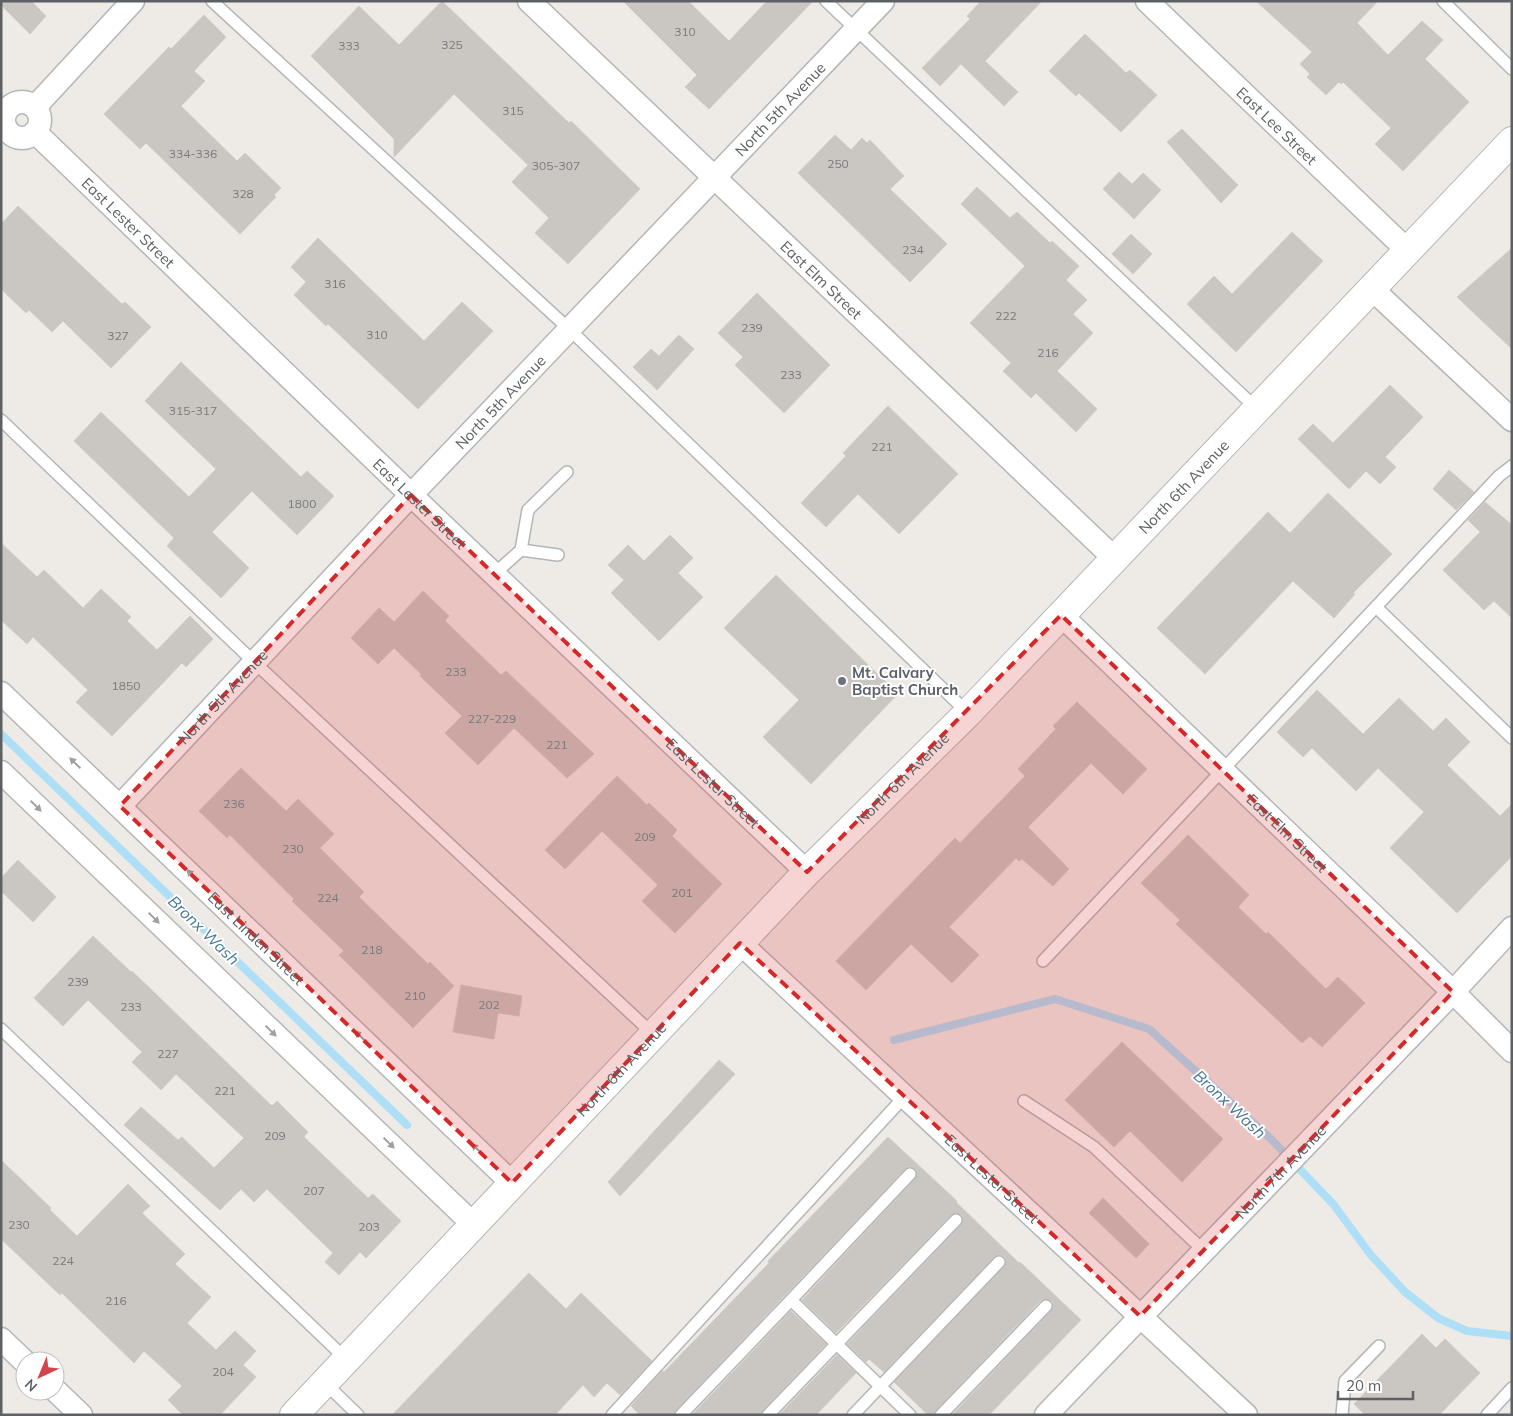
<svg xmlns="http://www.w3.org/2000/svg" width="1513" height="1416" viewBox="0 0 1513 1416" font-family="Mulish,sans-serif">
	<rect width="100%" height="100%" fill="#eeebe6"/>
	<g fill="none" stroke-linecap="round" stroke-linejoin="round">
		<!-- stream -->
		<g stroke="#aedff6" stroke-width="8">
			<path d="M 1,734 L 407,1125"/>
			<path d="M 894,1040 L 1055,999 L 1149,1029 L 1272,1140 L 1291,1160 L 1334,1205 L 1370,1254 L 1405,1292 L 1438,1318 L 1467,1331 L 1512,1336"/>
		</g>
	</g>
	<!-- building -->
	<g fill="#cac6c2" stroke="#d2ccc5">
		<path d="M 1,1 L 31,1 L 46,16 L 30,34 L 1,5 Z"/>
		<path d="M 442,1 L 569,123 L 571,121 L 640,189 L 568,264 L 535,233 L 549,218 L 512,182 L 528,165 L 454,94 L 394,157 L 394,139 L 311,56 L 359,6 L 399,45 Z"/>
		<path d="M 623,1 L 688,1 L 729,41 L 767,1 L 813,1 L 709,109 L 685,87 L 697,75 Z"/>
		<path d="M 981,1 L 1042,1 L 985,61 L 1018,92 L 1004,106 L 961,64 L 940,86 L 922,68 L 970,19 L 967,16 Z"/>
		<path d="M 1256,1 L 1378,1 L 1357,23 L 1388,55 L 1422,21 L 1443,40 L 1425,59 L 1469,102 L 1403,171 L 1375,144 L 1391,128 L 1343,82 L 1341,84 L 1339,82 L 1326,95 L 1307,77 L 1310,74 L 1300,64 L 1312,52 Z"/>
		<path d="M 204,15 L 226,37 L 194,71 L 205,81 L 181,106 L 237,161 L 245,153 L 281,188 L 274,195 L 276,197 L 240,234 L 146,143 L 140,149 L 104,114 L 169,47 L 171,49 Z"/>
		<path d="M 1085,34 L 1126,73 L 1130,70 L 1157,95 L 1121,132 L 1079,93 L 1076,96 L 1049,71 Z"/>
		<path d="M 1182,129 L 1238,185 L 1221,203 L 1167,142 Z"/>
		<path d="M 835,135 L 851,150 L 862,138 L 867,143 L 870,140 L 904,176 L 890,189 L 947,244 L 910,282 L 798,173 Z"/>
		<path d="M 1119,172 L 1132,184 L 1143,173 L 1161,190 L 1134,219 L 1103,189 Z"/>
		<path d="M 977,187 L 1010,218 L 1017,212 L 1050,243 L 1052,241 L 1079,266 L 1066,280 L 1087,300 L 1073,314 L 1093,333 L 1057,371 L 1097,409 L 1076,432 L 1036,393 L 1031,398 L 1003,371 L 1011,363 L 970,323 L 1025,266 L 961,204 Z"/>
		<path d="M 18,206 L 122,304 L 125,302 L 151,327 L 111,368 L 63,321 L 52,332 L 29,310 L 26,313 L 1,289 L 1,224 Z"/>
		<path d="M 1292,232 L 1323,261 L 1236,352 L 1187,304 L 1214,276 L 1232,294 Z"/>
		<path d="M 1131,234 L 1152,254 L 1133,274 L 1112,254 Z"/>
		<path d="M 318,238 L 424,341 L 462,302 L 493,331 L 418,409 L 328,324 L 326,326 L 294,295 L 306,282 L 291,267 Z"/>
		<path d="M 1512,248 L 1512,349 L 1457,297 Z"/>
		<path d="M 757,293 L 830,365 L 784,413 L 735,365 L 743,357 L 718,333 Z"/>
		<path d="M 679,335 L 694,349 L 657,390 L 633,367 L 651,349 L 659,356 Z"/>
		<path d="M 181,362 L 301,477 L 307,471 L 334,496 L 297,535 L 252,491 L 212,532 L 249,568 L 221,598 L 167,546 L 174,538 L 74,441 L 101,412 L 189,497 L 216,469 L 145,401 Z"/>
		<path d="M 1390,385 L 1423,417 L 1385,457 L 1396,467 L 1380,484 L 1366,471 L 1349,489 L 1298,439 L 1313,424 L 1333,443 Z"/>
		<path d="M 888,406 L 958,474 L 899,534 L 858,494 L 826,527 L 801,503 L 846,456 L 843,453 Z"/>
		<path d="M 1449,470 L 1474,492 L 1456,510 L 1433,489 Z"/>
		<path d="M 1328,493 L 1392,554 L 1353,593 L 1355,594 L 1334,618 L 1293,581 L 1205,674 L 1157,628 L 1268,512 L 1290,533 Z"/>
		<path d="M 1485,502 L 1512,525 L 1512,618 L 1494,601 L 1484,610 L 1443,570 L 1480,532 L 1468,520 Z"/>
		<path d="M 670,535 L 693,558 L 678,573 L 703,597 L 659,641 L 611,593 L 624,580 L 608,565 L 628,545 L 644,561 Z"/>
		<path d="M 1,543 L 37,577 L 44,570 L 83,608 L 101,589 L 131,617 L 127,621 L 157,650 L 190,616 L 213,639 L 186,667 L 182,663 L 112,736 L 76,702 L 88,690 L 33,637 L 27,644 L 1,620 Z"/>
		<path d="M 776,575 L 898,694 L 811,784 L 763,737 L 799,700 L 724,628 Z"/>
		<path d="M 423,591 L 449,616 L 445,621 L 501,675 L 506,671 L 594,754 L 567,778 L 514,728 L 478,765 L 445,733 L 462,716 L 420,676 L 421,674 L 394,648 L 378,664 L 351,638 L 379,608 L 394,622 Z"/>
		<path d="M 1317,690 L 1363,734 L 1399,698 L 1433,731 L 1446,718 L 1470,742 L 1447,765 L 1500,816 L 1512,804 L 1512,856 L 1457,913 L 1390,848 L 1424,812 L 1378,768 L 1356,791 L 1312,748 L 1303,757 L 1277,732 Z"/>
		<path d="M 1077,702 L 1147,769 L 1123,794 L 1091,763 L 1028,827 L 1069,869 L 1053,886 L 1022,859 L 1019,861 L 1016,858 L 949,927 L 979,955 L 952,983 L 911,944 L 866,990 L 836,961 L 955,838 L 960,843 L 1025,776 L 1018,769 L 1056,729 L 1053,726 Z"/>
		<path d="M 241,768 L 286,811 L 298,799 L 334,834 L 320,848 L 364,892 L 359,897 L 428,964 L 430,962 L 454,986 L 413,1028 L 339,955 L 344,951 L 292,901 L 294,899 L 230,835 L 227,838 L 199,811 Z"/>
		<path d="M 617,776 L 647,805 L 649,803 L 677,830 L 672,836 L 722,884 L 675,933 L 642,901 L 658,885 L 602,831 L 565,869 L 545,850 Z"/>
		<path d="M 1188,835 L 1249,895 L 1238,907 L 1266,934 L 1268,932 L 1326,989 L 1338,977 L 1365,1003 L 1322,1047 L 1310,1036 L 1302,1043 L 1176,924 L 1180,920 L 1141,883 Z"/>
		<path d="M 18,860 L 56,897 L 33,922 L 1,891 L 1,878 Z"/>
		<path d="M 93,936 L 131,972 L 132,971 L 272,1106 L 277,1101 L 308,1132 L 304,1137 L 368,1198 L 373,1194 L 401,1221 L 366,1258 L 360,1252 L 339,1275 L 325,1262 L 333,1253 L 267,1189 L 254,1202 L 241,1189 L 220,1210 L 124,1125 L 141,1107 L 178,1140 L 182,1137 L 214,1168 L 244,1138 L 176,1074 L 161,1090 L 132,1062 L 142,1052 L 88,1000 L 63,1026 L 34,998 Z"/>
		<path d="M 461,985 L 522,996 L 519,1016 L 498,1013 L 494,1039 L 453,1032 Z"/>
		<path d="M 1122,1042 L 1223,1139 L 1182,1182 L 1130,1131 L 1114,1147 L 1065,1100 Z"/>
		<path d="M 719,1060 L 735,1074 L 620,1196 L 608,1182 Z"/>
		<path d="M 888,1137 L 957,1201 L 956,1202 L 1019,1263 L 1020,1262 L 1081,1320 L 989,1415 L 952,1415 L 1051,1311 L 1053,1307 L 1052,1301 L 1047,1299 L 1041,1300 L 936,1410 L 934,1415 L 928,1415 L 894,1382 L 1004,1267 L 1006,1259 L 1004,1256 L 997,1255 L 994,1257 L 884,1372 L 869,1359 L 866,1362 L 847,1344 L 961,1225 L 963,1221 L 962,1215 L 957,1213 L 951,1215 L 836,1333 L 802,1300 L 915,1179 L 917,1171 L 912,1167 L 908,1167 L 905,1169 L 676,1410 L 674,1415 L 640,1415 L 631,1406 L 662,1371 L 664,1372 L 769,1263 L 768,1261 Z"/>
		<path d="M 1,1160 L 51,1208 L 50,1210 L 77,1236 L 128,1184 L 150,1206 L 142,1213 L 185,1254 L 175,1264 L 211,1297 L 187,1323 L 216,1350 L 235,1331 L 256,1351 L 243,1365 L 256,1377 L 220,1415 L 183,1415 L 168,1400 L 182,1386 L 144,1351 L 134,1363 L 62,1293 L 60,1295 L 1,1239 Z"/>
		<path d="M 1103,1198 L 1149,1244 L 1136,1258 L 1089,1213 Z"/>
		<path d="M 529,1273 L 566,1309 L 581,1293 L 652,1361 L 620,1395 L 607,1383 L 594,1397 L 583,1385 L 555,1415 L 392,1415 Z"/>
		<path d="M 791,1311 L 826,1344 L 763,1410 L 761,1415 L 692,1415 Z"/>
		<path d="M 1422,1334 L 1436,1348 L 1445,1339 L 1480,1373 L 1439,1415 L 1365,1415 L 1354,1404 Z"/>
		<path d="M 837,1355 L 856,1373 L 816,1415 L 779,1415 Z"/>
	</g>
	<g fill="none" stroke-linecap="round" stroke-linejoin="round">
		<defs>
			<g id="service">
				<path d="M 212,1 L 569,329 L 968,713"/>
				<path d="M 826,1 L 1256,408"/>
				<path d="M 1443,1 L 1512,69"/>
				<path d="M 1,420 L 254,662 L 653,1034"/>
				<path d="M 521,550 L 528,510 L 567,472"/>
				<path d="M 494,574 L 521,550 L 558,555"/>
				<path d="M 1376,607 L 1512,738"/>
				<path d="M 1043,961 L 1499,476 L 1512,466"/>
				<path d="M 1,1029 L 346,1359"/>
				<path d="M 1024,1101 L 1094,1147 L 1203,1250"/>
				<path d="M 791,1300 L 910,1174"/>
				<path d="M 325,1383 L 358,1415"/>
				<path d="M 612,1415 L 905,1096"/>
				<path d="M 681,1415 L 791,1300 L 910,1415"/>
				<path d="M 768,1415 L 956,1220"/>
				<path d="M 853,1415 L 999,1262"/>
				<path d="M 941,1415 L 1046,1306"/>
				<path d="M 1342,1415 L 1345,1381 L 1379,1346"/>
				<path d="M 1487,1415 L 1512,1388"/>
			</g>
			<g id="minor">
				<path id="s1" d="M 529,1 L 1114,558"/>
				<path id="s2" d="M 1147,1 L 1407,250"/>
				<circle cx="22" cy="120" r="18"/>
				<path d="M 35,107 L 133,1"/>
				<path id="s3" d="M 35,132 L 435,518 L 807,872"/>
				<path d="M 1371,288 L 1512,420"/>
				<path id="s4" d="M 1061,615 L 1453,992 L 1512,1051"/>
				<path id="s5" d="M 1,693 L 512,1183"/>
				<path d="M 1,772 L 473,1224"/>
				<path id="s6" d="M 120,806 L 411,495 L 883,1"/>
				<path id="s7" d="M 740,943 L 1246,1415"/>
				<path d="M 1,1339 L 25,1362"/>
				<path d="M 55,1390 L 81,1415"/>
				<path id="s8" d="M 1046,1415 L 1453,992 L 1512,928"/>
			</g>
			<g id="tertiary">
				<path id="s9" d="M 294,1415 L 807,872 L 968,713 L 1512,141"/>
			</g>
		</defs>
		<!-- service casing -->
		<use href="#service" stroke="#b3b6b9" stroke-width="14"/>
		<!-- minor casing -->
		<use href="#minor" stroke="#b3b6b9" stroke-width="25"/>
		<!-- tertiary casing -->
		<use href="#tertiary" stroke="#b3b6b9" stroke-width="30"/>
		<!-- service -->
		<use href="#service" stroke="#fff" stroke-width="11"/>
		<!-- minor -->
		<use href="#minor" stroke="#fff" stroke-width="22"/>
		<!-- tertiary -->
		<use href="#tertiary" stroke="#fff" stroke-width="28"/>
	</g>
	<!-- one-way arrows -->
	<defs><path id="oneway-solid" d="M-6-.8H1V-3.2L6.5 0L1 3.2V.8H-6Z" transform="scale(1.25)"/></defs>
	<g fill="#9ea0a2">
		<use href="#oneway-solid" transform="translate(75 763) rotate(-136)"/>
		<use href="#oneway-solid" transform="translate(36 806) rotate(44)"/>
		<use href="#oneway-solid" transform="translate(192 875) rotate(-136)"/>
		<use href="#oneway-solid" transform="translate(154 918) rotate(44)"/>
		<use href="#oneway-solid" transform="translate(271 1031) rotate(44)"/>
		<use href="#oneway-solid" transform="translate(360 1036) rotate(-136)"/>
		<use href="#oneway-solid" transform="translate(389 1143) rotate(44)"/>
		<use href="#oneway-solid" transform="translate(477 1149) rotate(-136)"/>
	</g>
	<!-- marked area -->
	<path fill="#d62828" fill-opacity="0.2" stroke="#d62828" stroke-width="4" stroke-dasharray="10 6" stroke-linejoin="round" d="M 411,495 L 807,872 L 1061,615 L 1453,992 L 1140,1316 L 740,943 L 512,1183 L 120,806 Z"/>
	<!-- markers -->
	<circle fill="#6b7280" stroke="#fff" stroke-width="2" cx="842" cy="681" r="5"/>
	<g text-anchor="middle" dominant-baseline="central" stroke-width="4" stroke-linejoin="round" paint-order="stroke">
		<!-- number labels -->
		<g font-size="12" fill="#787a7c">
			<text x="685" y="31">310</text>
			<text x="452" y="44">325</text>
			<text x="349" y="45">333</text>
			<text x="513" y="110">315</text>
			<text x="193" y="153">334-336</text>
			<text x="838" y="163">250</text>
			<text x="556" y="165">305-307</text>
			<text x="243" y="193">328</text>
			<text x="913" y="249">234</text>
			<text x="335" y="283">316</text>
			<text x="1006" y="315">222</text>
			<text x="752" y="327">239</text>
			<text x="377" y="334">310</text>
			<text x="118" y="335">327</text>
			<text x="1048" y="352">216</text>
			<text x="791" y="374">233</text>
			<text x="193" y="410">315-317</text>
			<text x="882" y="446">221</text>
			<text x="302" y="503">1800</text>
			<text x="456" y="671">233</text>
			<text x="126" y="685">1850</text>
			<text x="492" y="718">227-229</text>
			<text x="557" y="744">221</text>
			<text x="234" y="803">236</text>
			<text x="645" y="836">209</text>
			<text x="293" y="848">230</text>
			<text x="682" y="892">201</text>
			<text x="328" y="897">224</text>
			<text x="372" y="949">218</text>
			<text x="78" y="981">239</text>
			<text x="415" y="995">210</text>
			<text x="489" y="1004">202</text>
			<text x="131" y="1006">233</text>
			<text x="168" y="1053">227</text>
			<text x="225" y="1090">221</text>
			<text x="275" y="1135">209</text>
			<text x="314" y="1190">207</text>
			<text x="19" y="1224">230</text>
			<text x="369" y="1226">203</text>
			<text x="63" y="1260">224</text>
			<text x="116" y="1300">216</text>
			<text x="223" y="1371">204</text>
		</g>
		<!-- street labels -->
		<g font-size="15" fill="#5d6164" stroke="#fff">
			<text stroke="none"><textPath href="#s6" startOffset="960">North 5th Avenue</textPath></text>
			<text stroke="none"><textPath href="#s2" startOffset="180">East Lee Street</textPath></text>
			<text stroke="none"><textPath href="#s3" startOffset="130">East Lester Street</textPath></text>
			<text stroke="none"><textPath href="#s1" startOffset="404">East Elm Street</textPath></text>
			<text stroke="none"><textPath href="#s6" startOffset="555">North 5th Avenue</textPath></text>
			<text stroke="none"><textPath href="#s9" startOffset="1286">North 6th Avenue</textPath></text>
			<text stroke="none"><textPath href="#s3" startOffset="535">East Lester Street</textPath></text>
			<text stroke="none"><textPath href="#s6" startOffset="150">North 5th Avenue</textPath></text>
			<text stroke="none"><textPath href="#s9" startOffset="881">North 6th Avenue</textPath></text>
			<text stroke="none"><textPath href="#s3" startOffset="940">East Lester Street</textPath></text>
			<text stroke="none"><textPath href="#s4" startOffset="314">East Elm Street</textPath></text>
			<text stroke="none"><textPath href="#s5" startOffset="354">East Linden Street</textPath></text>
			<text stroke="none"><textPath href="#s9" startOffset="476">North 6th Avenue</textPath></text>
			<text stroke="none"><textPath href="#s8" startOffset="338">North 7th Avenue</textPath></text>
			<text stroke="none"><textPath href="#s7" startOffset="345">East Lester Street</textPath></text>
		</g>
		<!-- worship labels -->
		<g font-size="15" font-weight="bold" fill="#5b616d" stroke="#fff" text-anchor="start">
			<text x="852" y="672">Mt. Calvary<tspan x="852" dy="17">Baptist Church</tspan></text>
		</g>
		<!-- water labels -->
		<g font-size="16" font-style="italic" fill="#467796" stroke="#fff">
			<text transform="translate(204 930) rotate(44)">Bronx Wash</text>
			<text transform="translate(1230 1104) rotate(43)">Bronx Wash</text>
		</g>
	</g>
	<!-- border -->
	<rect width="1513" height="1416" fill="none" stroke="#5d6164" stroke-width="5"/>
	<!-- north arrow -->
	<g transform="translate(40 1376) rotate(224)"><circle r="24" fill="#ffffff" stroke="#bec0c1"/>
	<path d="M0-4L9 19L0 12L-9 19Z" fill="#d7434a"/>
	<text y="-8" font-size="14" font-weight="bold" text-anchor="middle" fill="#5d6164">N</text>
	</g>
	<!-- scale -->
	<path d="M1338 1391v8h75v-8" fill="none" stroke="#5d6164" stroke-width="2.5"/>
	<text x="1346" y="1391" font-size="15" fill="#5d6164" stroke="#ffffff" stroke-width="4" paint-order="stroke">20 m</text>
</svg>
